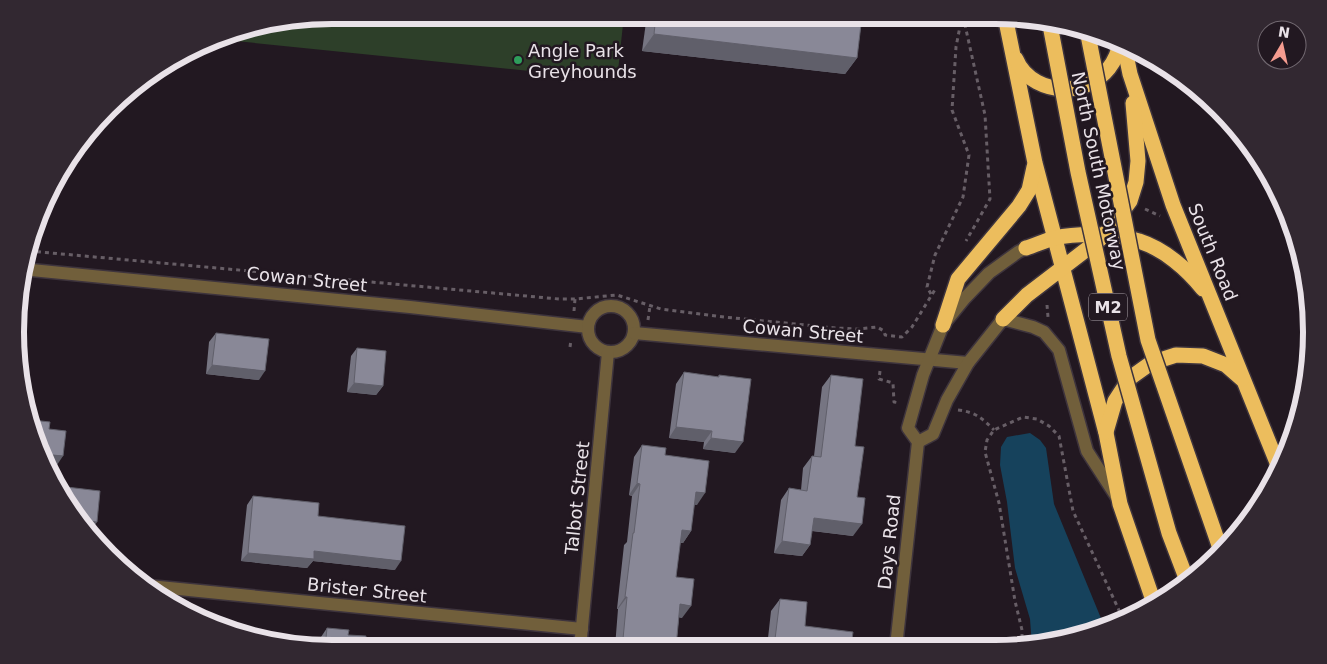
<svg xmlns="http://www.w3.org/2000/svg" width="1327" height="664" viewBox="0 0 1327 664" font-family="'DejaVu Sans',sans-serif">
	<rect width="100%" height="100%" fill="#221821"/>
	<!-- green -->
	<path fill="#2d3f29" d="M 332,15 L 624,15 L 617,80 L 216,39 L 230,32 Z"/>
	<!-- water -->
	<path fill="#16425c" d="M 1030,433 L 1040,440 L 1046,448 L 1054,504 L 1105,628 L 1037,646 L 1032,646 L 1030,619 L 1015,568 L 1007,502 L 1000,465 L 1001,447 L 1007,437 Z"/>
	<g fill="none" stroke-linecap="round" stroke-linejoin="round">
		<defs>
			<g id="minor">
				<path d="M 21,269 L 410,307 L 588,327"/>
				<circle cx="611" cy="329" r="23"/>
				<path d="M 634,333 L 968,363"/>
				<path d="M 918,442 L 933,434 L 947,400 L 968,363 L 1003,319 L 1033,327 L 1044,332 L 1059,350 L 1087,451 L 1118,499"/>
				<path d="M 149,586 L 582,629"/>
				<path d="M 896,647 L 918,442 L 908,428 L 923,375 L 943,325 L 965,298 L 989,273 L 1018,252 L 1026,248"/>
				<path d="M 580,648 L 608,352"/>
			</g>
			<g id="highway">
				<path d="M 1005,16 L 1035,163 L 1106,433 L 1120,504 L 1154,603"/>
				<path d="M 1124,45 L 1130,74 L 1173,205 L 1280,470"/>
				<path d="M 1016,59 C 1020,69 1028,77 1037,82 C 1071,100 1113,82 1120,43"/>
				<path d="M 1026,248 C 1036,245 1046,240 1055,238 C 1077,233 1118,233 1139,241 C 1164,249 1187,269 1203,289"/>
				<path d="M 1003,319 L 1027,295 L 1104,236 L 1130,201 L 1136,182 L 1138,161 L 1133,103"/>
				<path d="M 943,325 L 958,279 L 1019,206 L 1029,190 L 1034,167"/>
				<path d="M 1106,432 L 1115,401 L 1130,378 L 1151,363 L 1176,355 L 1203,356 L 1226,365 L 1242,379"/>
			</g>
		</defs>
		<!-- minor casing -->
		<use href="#minor" stroke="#3e343d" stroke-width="15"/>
		<!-- highway casing -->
		<use href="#highway" stroke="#3e343d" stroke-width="18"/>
		<!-- path -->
		<g stroke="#675e66" stroke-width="3" stroke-dasharray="4 4" stroke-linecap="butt">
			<path d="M 963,16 L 985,115 L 990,199 L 966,241"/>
			<path d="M 1145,209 L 1160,216"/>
			<path d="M 29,251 L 559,299 L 575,299 L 617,295 L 661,309 L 724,317 L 836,328 L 858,329 L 877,327 L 884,331 L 885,335 L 902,337 L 912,327 L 936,288"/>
			<path d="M 931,294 L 927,287 L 935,255 L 963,197 L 969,155 L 952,110 L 956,47 L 962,16"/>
			<path d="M 1047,305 L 1048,317"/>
			<path d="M 574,311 L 575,299"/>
			<path d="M 648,320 L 650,306"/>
			<path d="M 570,347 L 571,340"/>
			<path d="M 880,371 L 879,379 L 893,383 L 894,402 L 900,403"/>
			<path d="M 958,410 C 975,412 982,418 994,430"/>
			<path d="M 1022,646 L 1022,630 L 1015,601 L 999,503 L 985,452 L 987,440 L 994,430 L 1023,417 L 1037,419 L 1049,426 L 1059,436 L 1073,511 L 1124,621"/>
		</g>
		<!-- minor -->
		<use href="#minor" stroke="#715f3b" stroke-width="12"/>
		<!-- highway -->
		<use href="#highway" stroke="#ecbd5d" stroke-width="15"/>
		<defs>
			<g id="highway-bridge">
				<path d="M 1050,25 L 1078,172 L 1119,356 L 1169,533 L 1188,583"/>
				<path d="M 1088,35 L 1148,340 L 1221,551"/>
			</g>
		</defs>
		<!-- highway-bridge casing -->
		<use href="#highway-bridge" stroke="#3e343d" stroke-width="18" stroke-linecap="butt"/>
		<!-- highway-bridge -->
		<use href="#highway-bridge" stroke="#ecbd5d" stroke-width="15"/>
	</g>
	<!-- wall -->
	<g fill="#767582">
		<path d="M 647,15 L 862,16 L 857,58 L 845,74 L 642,51 Z"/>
		<path d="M 1289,219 L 1295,230 L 1294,230 Z"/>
		<path d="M 216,333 L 259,380 L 206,374 L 209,342 Z"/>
		<path d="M 357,348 L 383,386 L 376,395 L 347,392 L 351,356 Z"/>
		<path d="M 684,372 L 718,377 L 719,375 L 735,453 L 703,449 L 704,442 L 669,438 L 676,384 Z"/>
		<path d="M 831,375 L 855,446 L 857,497 L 853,536 L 812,531 L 810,545 L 802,556 L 774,553 L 781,500 L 789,488 L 801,490 L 803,468 L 812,456 L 814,456 L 822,387 Z"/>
		<path d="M 642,445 L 665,455 L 697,505 L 694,504 L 691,531 L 683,543 L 680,543 L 676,577 L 682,618 L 679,617 L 676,647 L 615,647 L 618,609 L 617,609 L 624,545 L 627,542 L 632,496 L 629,495 L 634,457 Z"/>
		<path d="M 253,496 L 318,516 L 395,570 L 313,561 L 307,568 L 241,561 L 247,505 Z"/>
		<path d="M 780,599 L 805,626 L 851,647 L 767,647 L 771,611 Z"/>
		<path d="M 327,628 L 348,635 L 365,648 L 320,648 L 321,637 Z"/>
	</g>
	<!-- shaded-wall -->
	<g fill="#605f6a">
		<path d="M 654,34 L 857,58 L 845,74 L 642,51 Z"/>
		<path d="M 212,365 L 265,371 L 259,380 L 206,374 Z"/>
		<path d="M 354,383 L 383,386 L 376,395 L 347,392 Z"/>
		<path d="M 676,427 L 712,431 L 704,442 L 669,438 Z"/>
		<path d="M 711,438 L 743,442 L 735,453 L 703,449 Z"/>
		<path d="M 42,454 L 63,456 L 57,465 L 45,464 Z"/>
		<path d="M 637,483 L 640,484 L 632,496 L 629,495 Z"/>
		<path d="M 696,492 L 705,493 L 697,505 L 687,504 Z"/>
		<path d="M 814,518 L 862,524 L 853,536 L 805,530 Z"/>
		<path d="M 83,521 L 97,522 L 91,531 Z"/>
		<path d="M 682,530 L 691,531 L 683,543 L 674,542 Z"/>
		<path d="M 782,541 L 810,545 L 802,556 L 774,553 Z"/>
		<path d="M 314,551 L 401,561 L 395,570 L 313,561 L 307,568 L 241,561 L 248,553 Z"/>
		<path d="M 625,597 L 627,597 L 618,609 L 617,609 Z"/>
		<path d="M 680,604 L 691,606 L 682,618 L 672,616 Z"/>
		<path d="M 623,639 L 629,640 L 623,647 L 617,647 Z"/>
	</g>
	<!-- building -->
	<g fill="#898897" stroke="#605f6a">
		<path d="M 656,15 L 862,16 L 857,58 L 654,34 Z"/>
		<path d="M 216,333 L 269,339 L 265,371 L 212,365 Z"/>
		<path d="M 357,348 L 386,351 L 383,386 L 354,383 Z"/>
		<path d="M 684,372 L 719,377 L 719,375 L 751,379 L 743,442 L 711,438 L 712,431 L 676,427 Z"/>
		<path d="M 831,375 L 863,379 L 855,446 L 864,447 L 857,497 L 865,498 L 862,524 L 814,518 L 810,545 L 782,541 L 789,488 L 807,491 L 812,456 L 821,457 Z"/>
		<path d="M 32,420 L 50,422 L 49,429 L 66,431 L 63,456 L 42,454 Z"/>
		<path d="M 642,445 L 666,448 L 665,455 L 709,461 L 705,493 L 696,492 L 691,531 L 682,530 L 676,577 L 694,579 L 691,606 L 680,604 L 676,647 L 628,647 L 629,640 L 623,639 L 627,597 L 625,597 L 633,533 L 634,533 L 640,484 L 637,483 Z"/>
		<path d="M 58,486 L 100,491 L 97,522 L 83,521 Z"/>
		<path d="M 253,496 L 319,503 L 318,516 L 405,526 L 401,561 L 314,551 L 314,559 L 248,553 Z"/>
		<path d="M 780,599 L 807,602 L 805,626 L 853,632 L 851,647 L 774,647 Z"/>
		<path d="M 327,628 L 349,630 L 348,635 L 366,636 L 365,648 L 325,648 Z"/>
	</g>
	<!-- markers -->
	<circle fill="#2e9e5b" stroke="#221821" stroke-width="2" cx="518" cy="60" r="5"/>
	<g text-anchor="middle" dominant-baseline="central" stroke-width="5" stroke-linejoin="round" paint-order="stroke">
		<!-- shield labels -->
		<rect fill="#221821" stroke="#ada5ac" stroke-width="1" x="1089" y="293.5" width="38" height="27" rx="4"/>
		<g font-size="16" font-weight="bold" fill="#e9e2e8">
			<text x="1108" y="307">M2</text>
		</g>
		<!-- poi labels -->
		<g font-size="18" fill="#e9e2e8" stroke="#221821" text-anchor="start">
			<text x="528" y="50">Angle Park<tspan x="528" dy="21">Greyhounds</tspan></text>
		</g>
		<!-- street labels -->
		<g font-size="18" fill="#e9e2e8" stroke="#221821">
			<text transform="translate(1099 171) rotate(78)">North South Motorway</text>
			<text transform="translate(1213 252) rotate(68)">South Road</text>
			<text transform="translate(307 279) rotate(6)">Cowan Street</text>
			<text transform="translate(803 331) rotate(5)">Cowan Street</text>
			<text transform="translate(577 498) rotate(-84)">Talbot Street</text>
			<text transform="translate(889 542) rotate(-84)">Days Road</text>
			<text transform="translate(367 590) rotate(6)">Brister Street</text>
		</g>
	</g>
	<!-- crop -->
	<path d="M0 0H1327V664H0ZM332 24H995A308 308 0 0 1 1303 332V332A308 308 0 0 1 995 640H332A308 308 0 0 1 24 332V332A308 308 0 0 1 332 24Z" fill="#322831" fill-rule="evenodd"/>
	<path fill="none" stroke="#e9e2e8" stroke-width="6" d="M332 24H995A308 308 0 0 1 1303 332V332A308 308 0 0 1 995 640H332A308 308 0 0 1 24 332V332A308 308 0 0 1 332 24Z"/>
	<!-- north arrow -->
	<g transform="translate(1282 45) rotate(9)"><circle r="24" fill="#221821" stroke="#726971"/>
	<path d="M0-4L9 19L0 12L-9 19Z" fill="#f59c90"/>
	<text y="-8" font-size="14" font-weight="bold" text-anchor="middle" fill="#e9e2e8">N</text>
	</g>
</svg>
